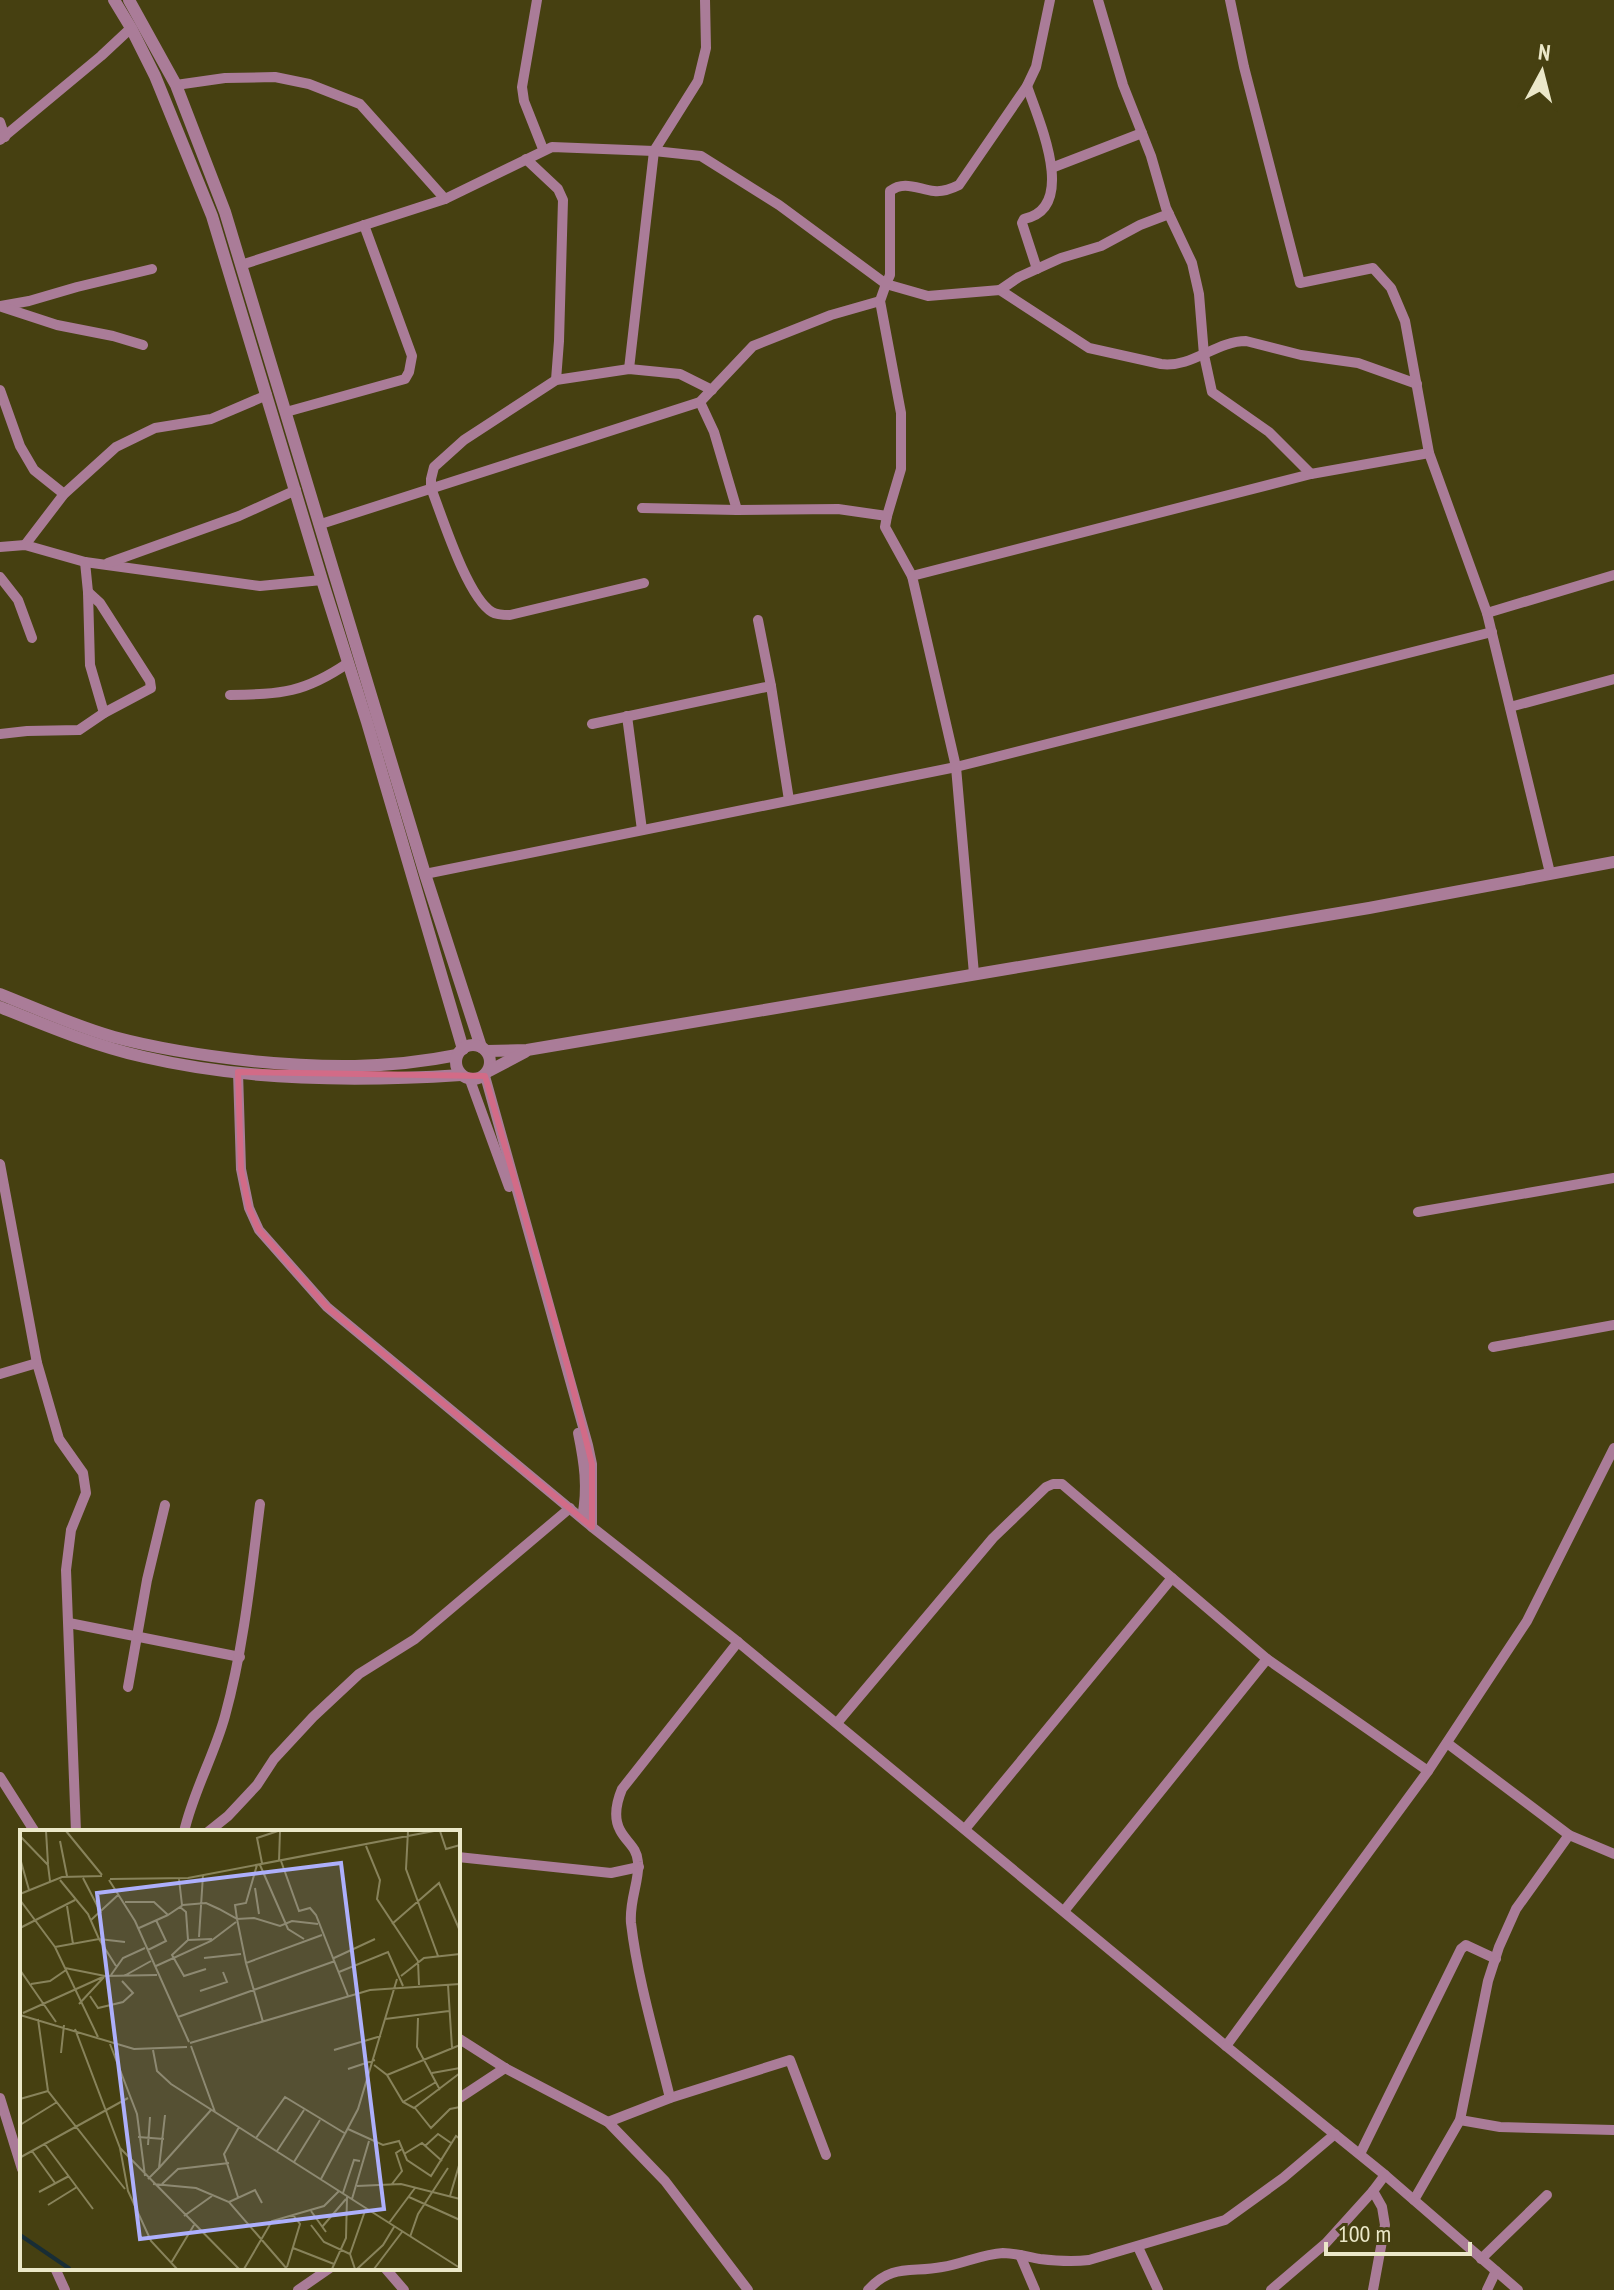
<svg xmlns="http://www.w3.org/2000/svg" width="1614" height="2290" viewBox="0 0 1614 2290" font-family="'PT Sans Narrow',sans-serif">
	<rect width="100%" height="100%" fill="#464011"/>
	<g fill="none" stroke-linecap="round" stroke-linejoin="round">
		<!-- minor -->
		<g stroke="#aa7c98" stroke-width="10">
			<path d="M 537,0 L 522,87 L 524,101 L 543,149"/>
			<path d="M 1050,0 L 1036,67 L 1027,86 L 959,185 C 951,189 943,192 934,191 C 918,189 904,180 890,191 L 890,275 L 886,284 L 928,296 L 1000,290 L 1089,348 L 1161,364 C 1192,368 1216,341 1246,341 L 1301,355 L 1358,363 L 1417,384"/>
			<path d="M 1098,0 L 1123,85 L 1151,156 L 1166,208 L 1192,263 L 1199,294 L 1204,355 L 1212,392 L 1269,432 L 1311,474"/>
			<path d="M 1230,0 L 1244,67 L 1300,283 L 1373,268 L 1391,288 L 1405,321 L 1429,453 L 1487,613 L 1550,873"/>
			<path d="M 176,85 L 225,78 L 275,77 L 309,84 L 360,104 L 445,199 L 552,147 L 654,151 L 701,156 L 779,205 L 886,284 L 880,301 L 901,413 L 901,469 L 887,516 L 885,527 L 912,576"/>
			<path d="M 1027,86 C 1038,119 1079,208 1024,219 L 1022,223 L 1037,269"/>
			<path d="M 0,122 L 5,137"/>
			<path d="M 0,140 L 101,56 L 131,28"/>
			<path d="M 526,159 L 558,189 L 563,200 L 559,341 L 556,380"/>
			<path d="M 1054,167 L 1142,133"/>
			<path d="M 241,265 L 445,199"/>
			<path d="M 1000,290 L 1019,277 L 1061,258 L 1101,246 L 1140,225 L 1169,214"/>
			<path d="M 0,306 L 29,301 L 77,287 L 152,269"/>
			<path d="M 2,307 L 57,325 L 113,336 L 143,345"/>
			<path d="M 629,369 L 654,151 L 698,81 L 706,48 L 705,0"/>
			<path d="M 0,390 L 20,446 L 34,470 L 64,494"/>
			<path d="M 700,402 L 714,432 L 737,510"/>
			<path d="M 286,412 L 405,379 L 409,372 L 412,356 L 364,225"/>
			<path d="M 642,508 L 737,510 L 838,509 L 887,516"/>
			<path d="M 321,524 L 700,402 L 753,346 L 831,315 L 880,301"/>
			<path d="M 25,545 L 64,494 L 116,447 L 155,428 L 211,419 L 267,395"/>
			<path d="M 0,547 L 25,545 L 85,562 L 260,586 L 322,580"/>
			<path d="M 85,562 L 88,592 L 90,665 L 104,713"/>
			<path d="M 108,563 L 239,516 L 296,490"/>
			<path d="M 0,577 L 18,600 L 32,638"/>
			<path d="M 644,583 L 510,615 C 503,615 497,615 492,612 C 467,597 442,516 431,488 L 431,479 L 434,467 L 464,440 L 556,380 L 629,369 L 680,374 L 712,390"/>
			<path d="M 1487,613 L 1614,575"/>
			<path d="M 771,686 L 789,800"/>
			<path d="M 230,695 C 282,694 304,693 348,663"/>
			<path d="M 1510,707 L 1614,679"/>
			<path d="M 627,716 L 642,830"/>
			<path d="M 592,724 L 771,686 L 758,620"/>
			<path d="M 0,734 L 27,731 L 79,730 L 104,713 L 151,688 L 150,681 L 100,603 L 88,592"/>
			<path d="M 425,874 L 956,767 L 1492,632"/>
			<path d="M 974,974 L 956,767 L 912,576 L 1311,474 L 1429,453"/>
			<path d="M 238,1072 L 241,1169 L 249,1208 L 259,1230 L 327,1307 L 592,1527 L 738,1642 L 1226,2046 L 1385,2175 L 1518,2290"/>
			<path d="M 485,1076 L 588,1445 L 592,1464 L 592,1527"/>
			<path d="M 470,1080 L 509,1187"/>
			<path d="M 0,1164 L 37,1363 L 59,1439 L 83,1473 L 86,1493 L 71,1530 L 66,1570 L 76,1832"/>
			<path d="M 1418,1212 L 1614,1178"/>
			<path d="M 1493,1347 L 1614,1325"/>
			<path d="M 0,1374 L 37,1363"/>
			<path d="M 578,1433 C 584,1462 588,1488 582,1517"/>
			<path d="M 69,1623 L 240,1657"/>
			<path d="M 128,1687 L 147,1580 L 165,1505"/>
			<path d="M 837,1723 L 993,1538 L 1046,1487 L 1053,1484 L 1062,1484 L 1267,1659 L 1428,1771"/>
			<path d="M 1447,1743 L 1569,1835 L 1614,1854"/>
			<path d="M 0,1777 L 35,1832"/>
			<path d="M 965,1829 L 1172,1578"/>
			<path d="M 184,1832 C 193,1792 214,1756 225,1716 C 244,1647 251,1575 260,1504"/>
			<path d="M 208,1832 L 228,1816 L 257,1785 L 274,1759 L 313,1717 L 359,1674 L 415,1639 L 570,1508"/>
			<path d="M 458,1857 L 611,1873 L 639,1867"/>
			<path d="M 1064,1911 L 1267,1659"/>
			<path d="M 458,2038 L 505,2068 L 608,2122 L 665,2181 L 748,2290"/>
			<path d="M 1226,2046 L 1428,1771 L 1527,1621 L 1614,1448"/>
			<path d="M 0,2098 L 22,2169"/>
			<path d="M 670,2098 C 656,2040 638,1982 631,1923 C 629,1900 640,1880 638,1862 C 637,1847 626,1842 620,1830 C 613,1817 617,1801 622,1789 L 738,1642"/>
			<path d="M 458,2099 L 505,2068"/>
			<path d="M 1460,2120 L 1500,2127 L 1614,2130"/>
			<path d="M 608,2122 L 670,2098 L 790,2060 L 826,2155"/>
			<path d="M 1360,2154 L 1461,1949 L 1466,1945 L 1496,1959"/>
			<path d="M 1414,2200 L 1460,2120 L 1488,1981 L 1499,1947 L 1516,1909 L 1569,1835"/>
			<path d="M 1138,2247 L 1158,2290"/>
			<path d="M 1020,2255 L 1035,2290"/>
			<path d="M 1481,2259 L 1547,2195"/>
			<path d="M 55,2268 L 65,2290"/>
			<path d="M 385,2268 L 404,2290"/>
			<path d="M 298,2290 L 330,2268"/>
			<path d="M 868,2290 C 892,2263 912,2273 942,2267 C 963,2264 982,2254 1003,2253 C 1015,2253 1028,2257 1040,2259 C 1057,2261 1072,2262 1089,2260 L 1225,2220 L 1283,2178 L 1335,2134"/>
			<path d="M 1271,2290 L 1326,2243 L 1373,2191"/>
			<path d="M 1373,2290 L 1385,2225 L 1382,2207 L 1373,2191 L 1385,2175"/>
			<path d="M 1487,2290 L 1496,2271"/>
		</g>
		<!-- tertiary -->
		<g stroke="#aa7c98" stroke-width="12">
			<path d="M 114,0 L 131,28 L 155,76 L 212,216 L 322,580 L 367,722 L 463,1049"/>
			<path d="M 129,0 L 176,85 L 225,212 L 425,874 L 481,1047"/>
			<path d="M 0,994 C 38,1009 75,1026 114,1037 C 159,1049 206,1056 252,1061 C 322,1068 388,1069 457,1055"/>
			<path d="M 0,1007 C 47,1026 95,1046 144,1057 C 247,1081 356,1082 461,1075"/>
			<circle cx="473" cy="1062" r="17"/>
			<path d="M 487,1051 L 527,1050 L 1369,908 L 1614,862"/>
			<path d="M 489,1071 L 525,1052"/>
		</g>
	</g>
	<!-- marked area -->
	<path fill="none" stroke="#d26b87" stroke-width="6" stroke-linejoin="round" d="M 238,1072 L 485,1076 L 568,1368 L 592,1464 L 592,1527 L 327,1307 L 259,1230 L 249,1208 L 241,1169 Z"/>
	<!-- overview -->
	<g transform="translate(20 1830)">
		<rect width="440" height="440" fill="#464011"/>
		<path fill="none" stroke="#182d35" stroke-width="4" d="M 0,405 L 50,439"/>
		<path fill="none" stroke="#88835b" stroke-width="2" d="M 26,1 L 28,34M 46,1 L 82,45M 388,1 L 386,39 L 418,126M 420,1 L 426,19 L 440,15M 0,6 L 28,35 L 30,51M 40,11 L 47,46M 346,16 L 360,50 L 357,69 L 398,131 L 399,155M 0,28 L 9,60M 259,31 L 260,1M 261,31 L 279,81 L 290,78 L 296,85 L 328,166M 242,33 L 237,8 L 258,1M 237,35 L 226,73 L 215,75 L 217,89 L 234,88 L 260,96 L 272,91 L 298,94M 240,35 L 268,99 L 284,109M 63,48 L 81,83M 90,49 L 168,48 L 414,1M 159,49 L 162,75M 40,50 L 68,84 L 79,109M 89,50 L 115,91 L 169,212M 235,58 L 239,84M 0,64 L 42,47 L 82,46M 0,70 L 35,117 L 78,207M 105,72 L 134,72 L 148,85 L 163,75 L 186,73 L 199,79 L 217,89 L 226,133M 47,76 L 53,114M 160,77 L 166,82 L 168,110M 71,90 L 98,65M 372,94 L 419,53 L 440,101M 0,98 L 55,70M 119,98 L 148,85M 179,107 L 183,45M 79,109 L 96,136M 35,117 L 79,109 L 105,112M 128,120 L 146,111 L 136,90M 184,128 L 221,124M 314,128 L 355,109M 136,136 L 191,111 L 216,92M 45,138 L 85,146 L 137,145M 186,139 L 164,146 L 152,125 L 168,110 L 192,109M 0,140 L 36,192M 319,142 L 368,122 L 383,156M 91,145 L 103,128 L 125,118M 104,146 L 131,131M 381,146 L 404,128 L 440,124M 11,154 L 30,151 L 46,140M 428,155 L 432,218M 180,161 L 207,152 L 203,142M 70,166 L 78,178 L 103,172 L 113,163 L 102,151M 59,174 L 84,147M 3,183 L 85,146M 0,185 L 114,219 L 167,217M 158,187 L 315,131M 398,188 L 397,217 L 420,260M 18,189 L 28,261 L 105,359M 365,189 L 429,181M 243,192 L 226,133 L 302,105M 55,199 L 100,318 L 108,361 L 131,411 L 157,439M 170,213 L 350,160 L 440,154M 90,214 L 117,284 L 125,346M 171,216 L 195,282M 133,220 L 137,241 L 151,254 L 440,438M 314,220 L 361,206M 41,223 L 44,195M 354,235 L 367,245 L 383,272 L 394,278 L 440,243M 328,239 L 355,230M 412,243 L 440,238M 367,245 L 440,215M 0,269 L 28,261M 383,272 L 416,252M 395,278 L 411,298 L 430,279 L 440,277M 0,295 L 37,272M 328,299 L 363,315 L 379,311 L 387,330 L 411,346 L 436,306 L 440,309M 118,307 L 144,309M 236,308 L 265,267 L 326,304M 24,313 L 73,379M 128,315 L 130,287M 405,316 L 418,304 L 431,313M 100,318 L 219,439M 12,321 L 35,353M 257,321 L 284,280M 384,324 L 402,313 L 422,331M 1,327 L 108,268M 274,332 L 300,290M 139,338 L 191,280M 128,349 L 139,338 L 145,285M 301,349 L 338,279 L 377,149M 133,354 L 176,358 L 209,372 L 267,439M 142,354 L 158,339 L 209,333M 372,354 L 382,341 L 376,323 L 382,319M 337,356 L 381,354 L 440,369M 19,362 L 49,346M 323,363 L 334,330 L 340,331M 430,366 L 440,332M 218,367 L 204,324 L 219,297M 389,367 L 440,390M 332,369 L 349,311M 209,372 L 235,360 L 242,373M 28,375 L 57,357M 291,381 L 306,402M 164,386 L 192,366M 369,393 L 395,358M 291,395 L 304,412 L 330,424 L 335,439M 302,397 L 326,369M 390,407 L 398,384 L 428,338M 273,418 L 314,434M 330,424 L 346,378M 151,433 L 174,395M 267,437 L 280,394 L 273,385M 224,439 L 252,391 L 304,376 L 319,361M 312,439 L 326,408 L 327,367M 337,439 L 363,415 L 374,397M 354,439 L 382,402"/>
		<path fill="#adaffb" fill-opacity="0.15" stroke="#adaffb" stroke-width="4" d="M 321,33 L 364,379 L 120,409 L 77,63 Z"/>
		<rect width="440" height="440" fill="none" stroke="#ebe8c9" stroke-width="4"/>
	</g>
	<!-- north arrow -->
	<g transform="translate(1542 72) rotate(7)" stroke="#464011" stroke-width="6" paint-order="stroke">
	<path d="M0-6L14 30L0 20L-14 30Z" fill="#ebe8c9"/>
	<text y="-12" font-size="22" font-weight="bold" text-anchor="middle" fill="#ebe8c9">N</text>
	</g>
	<!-- scale -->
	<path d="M1326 2242v12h144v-12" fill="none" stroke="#ebe8c9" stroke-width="4"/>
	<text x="1338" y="2242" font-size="24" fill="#ebe8c9" stroke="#464011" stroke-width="6" paint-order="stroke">100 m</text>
</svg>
